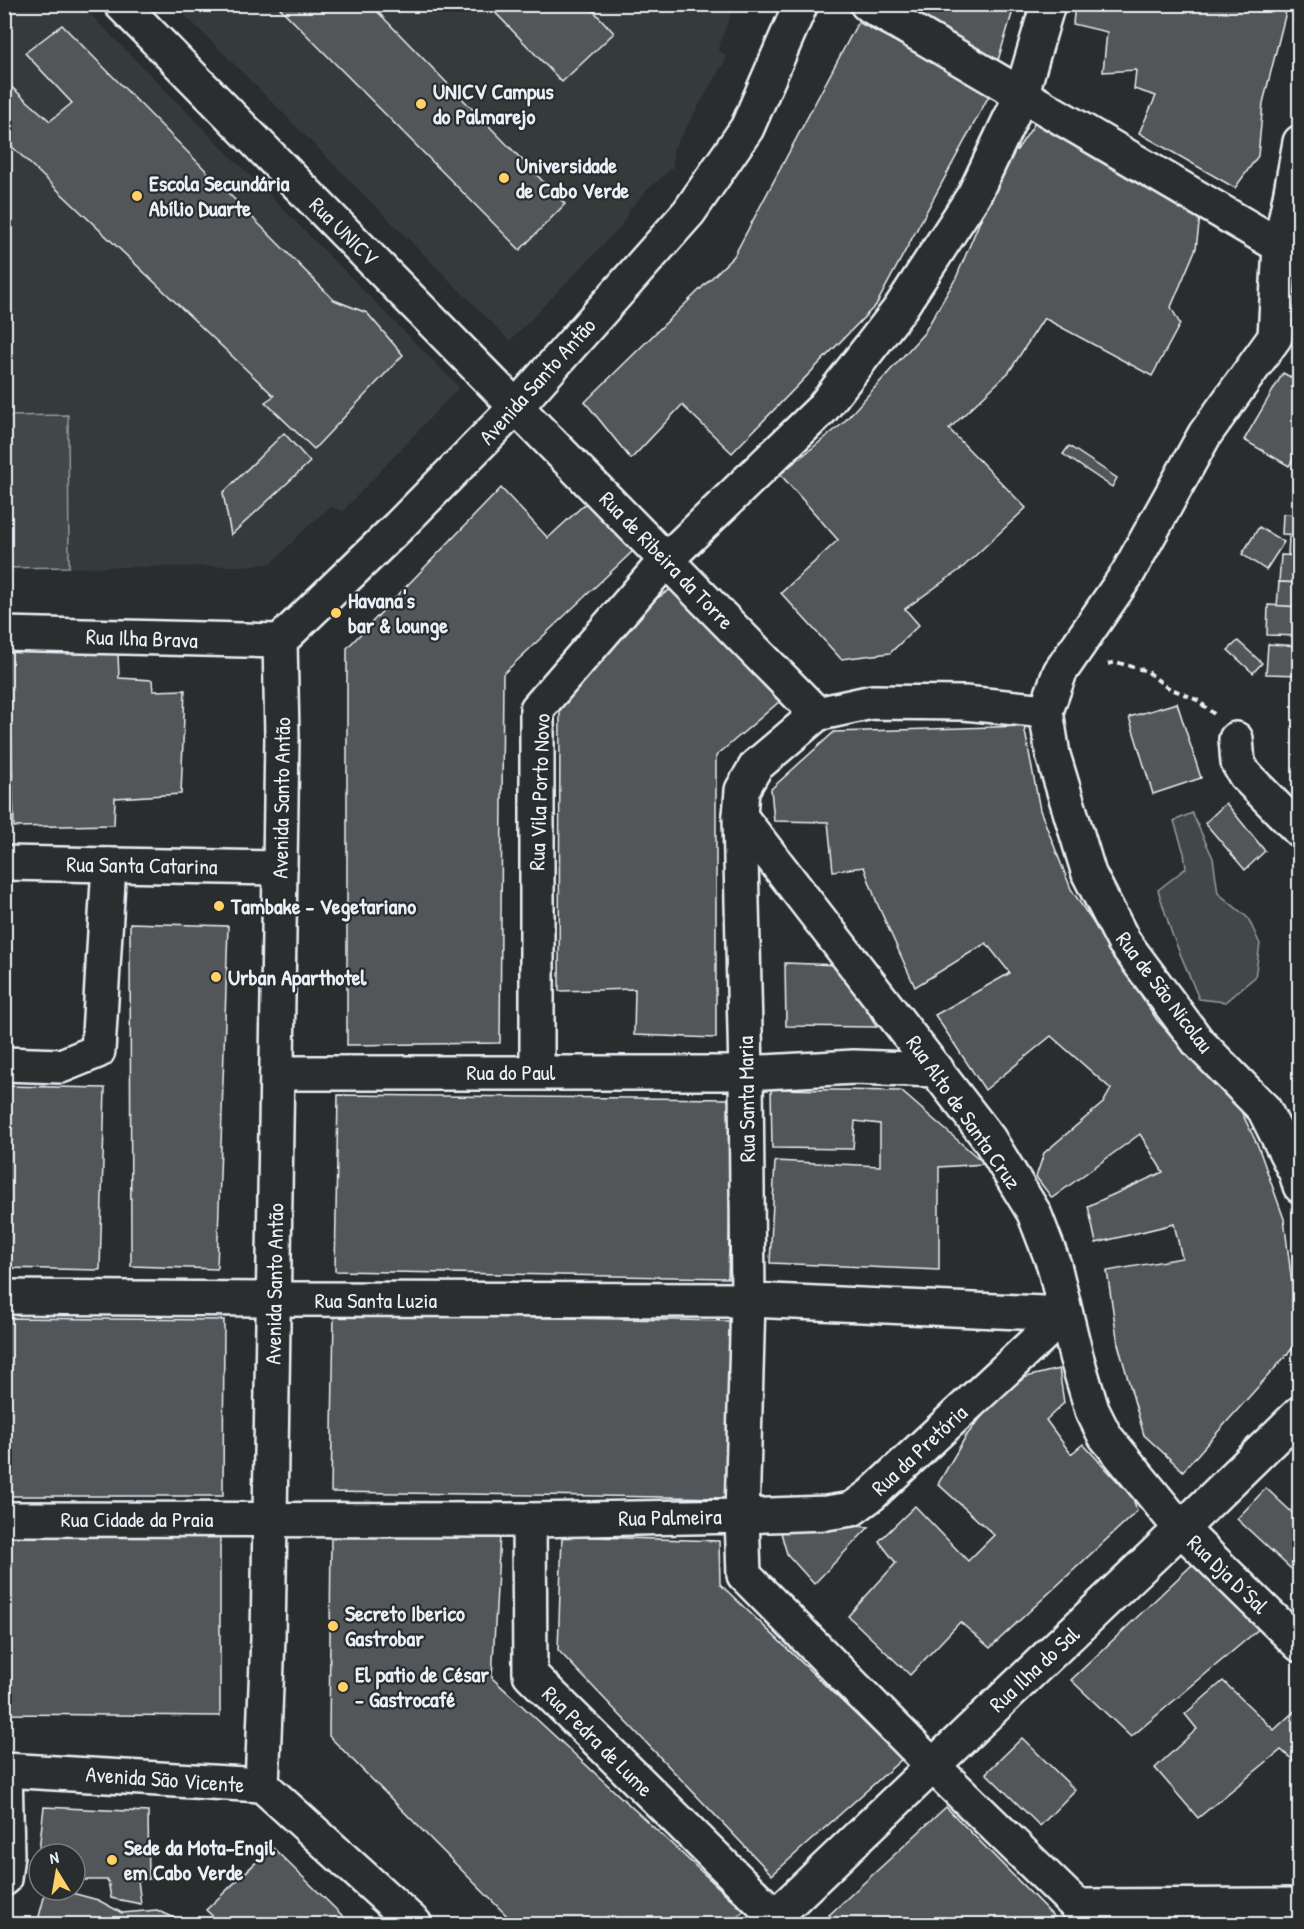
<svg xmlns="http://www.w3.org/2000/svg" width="1304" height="1929" viewBox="0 0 1304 1929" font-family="'Patrick Hand',sans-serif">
	<rect width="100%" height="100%" fill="#2a2d2e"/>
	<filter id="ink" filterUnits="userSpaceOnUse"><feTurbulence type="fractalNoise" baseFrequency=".0167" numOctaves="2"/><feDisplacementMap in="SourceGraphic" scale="12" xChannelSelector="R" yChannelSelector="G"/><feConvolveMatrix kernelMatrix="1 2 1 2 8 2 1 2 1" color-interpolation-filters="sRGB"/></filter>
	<g filter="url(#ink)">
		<!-- built -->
		<g fill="#363a3b">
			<path d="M 4,5 L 81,5 L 459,387 L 343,511 L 330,507 L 309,525 L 272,563 L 244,566 L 5,568 Z"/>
			<path d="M 175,5 L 734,5 L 718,49 L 727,57 L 673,150 L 673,167 L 649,188 L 630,209 L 621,226 L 510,341 Z"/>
		</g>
		<!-- green -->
		<g fill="#424648" stroke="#959ca0" stroke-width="1.5">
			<path d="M 68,415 L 69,567 L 5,568 L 5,416 Z"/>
			<path d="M 1192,813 L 1213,858 L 1218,893 L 1248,918 L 1260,944 L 1255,977 L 1225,1002 L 1199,999 L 1172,934 L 1158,890 L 1186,868 L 1184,853 L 1174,821 Z"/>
		</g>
		<!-- building -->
		<g fill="#535759" stroke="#e8f1f8" stroke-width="1.5">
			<path d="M 276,4 L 370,4 L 565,204 L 520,250 Z"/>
			<path d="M 487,4 L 587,4 L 614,33 L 562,82 Z"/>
			<path d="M 881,4 L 1015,4 L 996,67 Z"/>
			<path d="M 1075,4 L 1288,4 L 1263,103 L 1258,156 L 1235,188 L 1139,133 L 1156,96 L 1134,89 L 1136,70 L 1103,72 L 1107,32 L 1073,24 Z"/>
			<path d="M 858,22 L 991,92 L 876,305 L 732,453 L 682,405 L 631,459 L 585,402 L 734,256 Z"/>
			<path d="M 62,25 L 334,300 L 367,313 L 403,355 L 314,449 L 265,402 L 274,396 L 4,139 L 4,88 L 8,84 L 50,121 L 72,103 L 25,53 Z"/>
			<path d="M 1039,117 L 1200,217 L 1196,248 L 1171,307 L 1180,324 L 1152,376 L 1044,318 L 1009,372 L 949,429 L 1026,508 L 961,569 L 905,609 L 919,625 L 890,653 L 841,659 L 781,593 L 838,540 L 780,474 L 842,424 L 924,333 L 956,278 L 1007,157 L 1017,150 Z"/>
			<path d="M 1295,300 L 1300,301 L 1300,318 L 1291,315 Z"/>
			<path d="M 1283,373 L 1300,382 L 1300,448 L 1289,466 L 1244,440 Z"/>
			<path d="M 284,433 L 310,462 L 231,535 L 223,493 Z"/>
			<path d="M 1069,446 L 1117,478 L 1112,487 L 1063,454 Z"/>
			<path d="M 501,488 L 548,538 L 589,500 L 633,551 L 503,674 L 500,1043 L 347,1045 L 347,648 Z"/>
			<path d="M 1283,514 L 1300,515 L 1300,535 L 1282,534 Z"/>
			<path d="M 1259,527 L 1284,542 L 1266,570 L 1242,554 Z"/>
			<path d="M 1289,535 L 1300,535 L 1300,556 L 1288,555 Z"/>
			<path d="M 1281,555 L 1300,556 L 1300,583 L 1279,582 Z"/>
			<path d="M 1279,582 L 1300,583 L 1300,607 L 1277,606 Z"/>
			<path d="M 671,589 L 780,701 L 716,756 L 716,1038 L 634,1035 L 635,989 L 559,991 L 560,705 L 651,602 Z"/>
			<path d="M 1268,605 L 1300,607 L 1300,636 L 1267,635 Z"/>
			<path d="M 1238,641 L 1262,663 L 1253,673 L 1228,650 Z"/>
			<path d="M 1268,644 L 1300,646 L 1300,675 L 1266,674 Z"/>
			<path d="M 4,651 L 118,654 L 119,678 L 152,680 L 153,691 L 185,690 L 181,794 L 115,798 L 114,825 L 14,827 L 11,724 L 4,724 Z"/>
			<path d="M 1177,703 L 1201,778 L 1153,794 L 1129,717 Z"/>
			<path d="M 1024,726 L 1040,810 L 1071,889 L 1157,1020 L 1191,1058 L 1235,1099 L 1258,1146 L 1284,1219 L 1299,1341 L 1183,1471 L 1144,1435 L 1118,1344 L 1107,1271 L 1182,1258 L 1174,1224 L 1096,1243 L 1088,1206 L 1163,1172 L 1140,1134 L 1052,1198 L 1036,1177 L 1044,1153 L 1103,1103 L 1111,1089 L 1051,1036 L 985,1090 L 935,1015 L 1010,973 L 986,943 L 915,987 L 877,903 L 864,867 L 833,871 L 828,822 L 774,821 L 771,789 L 834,732 Z"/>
			<path d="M 1226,803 L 1265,851 L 1245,870 L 1205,823 Z"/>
			<path d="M 130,923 L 228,926 L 217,1269 L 131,1266 Z"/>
			<path d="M 785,963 L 840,965 L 877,1027 L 786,1026 Z"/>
			<path d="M 4,1086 L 105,1088 L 100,1270 L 4,1268 Z"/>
			<path d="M 771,1089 L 901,1091 L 985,1164 L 939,1167 L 939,1270 L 770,1263 L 775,1161 L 880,1166 L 880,1124 L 855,1121 L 853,1149 L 772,1148 Z"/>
			<path d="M 338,1095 L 733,1099 L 728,1278 L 335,1271 Z"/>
			<path d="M 334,1314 L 732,1321 L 727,1498 L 331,1492 Z"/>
			<path d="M 4,1318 L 224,1320 L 223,1496 L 4,1496 Z"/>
			<path d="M 1059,1369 L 1064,1403 L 1046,1420 L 1071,1454 L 1083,1444 L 1133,1498 L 1137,1511 L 990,1648 L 960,1622 L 910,1675 L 848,1616 L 896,1563 L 879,1541 L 915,1506 L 968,1561 L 994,1535 L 938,1484 L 966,1436 L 1000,1394 L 1026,1377 Z"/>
			<path d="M 1266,1488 L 1300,1520 L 1300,1577 L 1237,1519 Z"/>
			<path d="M 778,1522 L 869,1527 L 814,1584 L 787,1554 Z"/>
			<path d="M 220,1534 L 220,1716 L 4,1714 L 4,1536 Z"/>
			<path d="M 500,1535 L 492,1678 L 744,1911 L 730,1924 L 515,1924 L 329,1736 L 331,1536 Z"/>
			<path d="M 562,1536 L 719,1541 L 720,1584 L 902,1759 L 772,1875 L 558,1650 Z"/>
			<path d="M 1194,1563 L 1260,1628 L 1131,1737 L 1071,1680 Z"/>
			<path d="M 1223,1681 L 1274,1730 L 1300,1706 L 1300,1766 L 1281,1750 L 1198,1818 L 1155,1768 L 1197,1729 L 1185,1714 Z"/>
			<path d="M 1022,1738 L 1075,1790 L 1040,1826 L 986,1773 Z"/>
			<path d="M 44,1807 L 148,1812 L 149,1879 L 138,1880 L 141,1904 L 111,1898 L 108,1880 L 75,1880 L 75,1854 L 39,1854 L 39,1866 L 37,1866 Z"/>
			<path d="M 946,1807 L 1061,1924 L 838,1924 L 829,1915 Z"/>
			<path d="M 272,1847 L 351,1924 L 221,1924 L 206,1910 Z"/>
			<path d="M 46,1890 L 61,1890 L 98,1900 L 122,1913 L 157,1910 L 188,1924 L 37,1924 Z"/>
		</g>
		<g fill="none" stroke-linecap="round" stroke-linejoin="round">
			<defs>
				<g id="minor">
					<path d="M 121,4 L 817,714"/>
					<path d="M 867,4 L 1280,246"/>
					<path d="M 1300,142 L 1290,197 L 1280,246 L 1275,337 L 1205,434 L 1128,573 L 1060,672 L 1046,711 L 1053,755 L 1089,874 L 1124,942 L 1199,1043 L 1264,1109 L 1296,1173 L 1300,1186"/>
					<path d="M 4,634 L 280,641"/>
					<path d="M 1046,711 L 964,703 L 872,702 L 817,714 L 756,766 L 742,790 L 740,816 L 746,1073 L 748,1300 L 742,1516 L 826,1513 L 852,1509 L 871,1495 L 1065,1314"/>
					<path d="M 1236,739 L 1238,763 L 1245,775 L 1300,831"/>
					<path d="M 740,816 L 989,1139 L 1034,1213 L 1054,1265 L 1076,1356 L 1092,1410 L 1105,1436 L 1181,1529 L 1300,1645"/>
					<path d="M 4,863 L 280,868"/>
					<path d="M 4,1064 L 61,1066 L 98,1051 L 109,865"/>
					<path d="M 537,1071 L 537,709 L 666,560 L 822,409 L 899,310 L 974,195 L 1021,96 L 1048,4"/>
					<path d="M 277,1073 L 746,1073 L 854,1067 L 937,1070"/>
					<path d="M 4,1297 L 274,1299 L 748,1300 L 1065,1314"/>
					<path d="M 4,1519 L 529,1520 L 742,1516 L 744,1575 L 932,1765 L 1077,1906 L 1300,1905"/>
					<path d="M 529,1520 L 530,1674 L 783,1924"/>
					<path d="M 4,1770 L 262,1785 L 415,1924"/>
					<path d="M 262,1785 L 268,1638 L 270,1519 L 282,736 L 280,641 L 398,527 L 516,407 L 689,212 L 747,128 L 801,4"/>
					<path d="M 4,1879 L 7,1855 L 5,1770"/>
					<path d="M 767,1924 L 1181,1529 L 1300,1413"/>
				</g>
			</defs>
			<!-- minor casing -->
			<use href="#minor" stroke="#e8f1f8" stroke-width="38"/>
			<!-- path -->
			<path stroke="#e8f1f8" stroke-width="4" stroke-dasharray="6 4.5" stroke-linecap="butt" d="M 1108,664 L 1116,662 L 1147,671 L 1165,686 L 1197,700 L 1214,714"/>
			<!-- minor -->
			<use href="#minor" stroke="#2a2d2e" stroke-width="33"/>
		</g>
	</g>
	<!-- markers -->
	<g fill="#ffd166" stroke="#2a2d2e" stroke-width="2">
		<circle cx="421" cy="104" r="6"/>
		<circle cx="504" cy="178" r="6"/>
		<circle cx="137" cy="196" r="6"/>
		<circle cx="336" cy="613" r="6"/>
		<circle cx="219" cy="906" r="6"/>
		<circle cx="216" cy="977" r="6"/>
		<circle cx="333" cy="1626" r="6"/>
		<circle cx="343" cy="1687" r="6"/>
		<circle cx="112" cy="1860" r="6"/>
	</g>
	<g text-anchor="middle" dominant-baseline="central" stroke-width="4.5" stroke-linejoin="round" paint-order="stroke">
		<!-- poi labels -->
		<g font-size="22" font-weight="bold" fill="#e8f1f8" stroke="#2a2d2e" text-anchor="start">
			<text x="433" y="91">UNICV Campus<tspan x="433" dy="25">do Palmarejo</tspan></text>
			<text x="516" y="165">Universidade<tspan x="516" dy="25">de Cabo Verde</tspan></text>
			<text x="149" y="183">Escola Secundária<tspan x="149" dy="25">Abílio Duarte</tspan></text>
			<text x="348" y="600">Havana's<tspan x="348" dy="25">bar &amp; lounge</tspan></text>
			<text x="231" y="906">Tambake - Vegetariano</text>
			<text x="228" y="977">Urban Aparthotel</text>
			<text x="345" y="1613">Secreto Iberico<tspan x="345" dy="25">Gastrobar</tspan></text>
			<text x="355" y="1674">El patio de César<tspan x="355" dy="25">- Gastrocafé</tspan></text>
			<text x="124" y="1847">Sede da Mota-Engil<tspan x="124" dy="25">em Cabo Verde</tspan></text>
		</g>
		<!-- street labels -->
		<g font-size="22" fill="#e8f1f8" stroke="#2a2d2e">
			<text transform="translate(344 231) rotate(45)">Rua UNICV</text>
			<text transform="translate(537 381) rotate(-48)">Avenida Santo Antão</text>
			<text transform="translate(667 560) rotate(46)">Rua de Ribeira da Torre</text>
			<text transform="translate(142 638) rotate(2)">Rua Ilha Brava</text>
			<text transform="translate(539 792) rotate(-88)">Rua Vila Porto Novo</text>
			<text transform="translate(281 798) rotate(-89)">Avenida Santo Antão</text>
			<text transform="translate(142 865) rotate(1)">Rua Santa Catarina</text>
			<text transform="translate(1165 992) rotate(53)">Rua de São Nicolau</text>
			<text x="511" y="1072">Rua do Paul</text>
			<text transform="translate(746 1099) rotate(-91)">Rua Santa Maria</text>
			<text transform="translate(964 1112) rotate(55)">Rua Alto de Santa Cruz</text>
			<text transform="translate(274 1284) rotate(-89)">Avenida Santo Antão</text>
			<text x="376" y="1300">Rua Santa Luzia</text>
			<text transform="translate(919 1450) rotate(-43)">Rua da Pretória</text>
			<text transform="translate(670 1517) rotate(-1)">Rua Palmeira</text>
			<text x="137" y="1519">Rua Cidade da Praia</text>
			<text transform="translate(1228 1574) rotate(44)">Rua Dja D´Sal</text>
			<text transform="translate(1034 1669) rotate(-43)">Rua Ilha do Sal</text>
			<text transform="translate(598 1741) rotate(45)">Rua Pedra de Lume</text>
			<text transform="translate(165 1779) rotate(4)">Avenida São Vicente</text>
		</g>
	</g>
	<!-- margin -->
	<rect width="1304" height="1929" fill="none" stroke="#2a2d2e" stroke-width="24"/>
	<rect x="12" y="12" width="1280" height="1905" fill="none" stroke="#e8f1f8" stroke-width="2" filter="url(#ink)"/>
	<!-- north arrow -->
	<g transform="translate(57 1872) rotate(349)"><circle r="28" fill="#2a2d2e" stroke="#767b7f" stroke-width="1.5"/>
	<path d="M0-4.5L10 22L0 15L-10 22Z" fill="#ffd166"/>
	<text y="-9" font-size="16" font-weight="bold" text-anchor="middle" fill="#e8f1f8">N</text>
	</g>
</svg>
